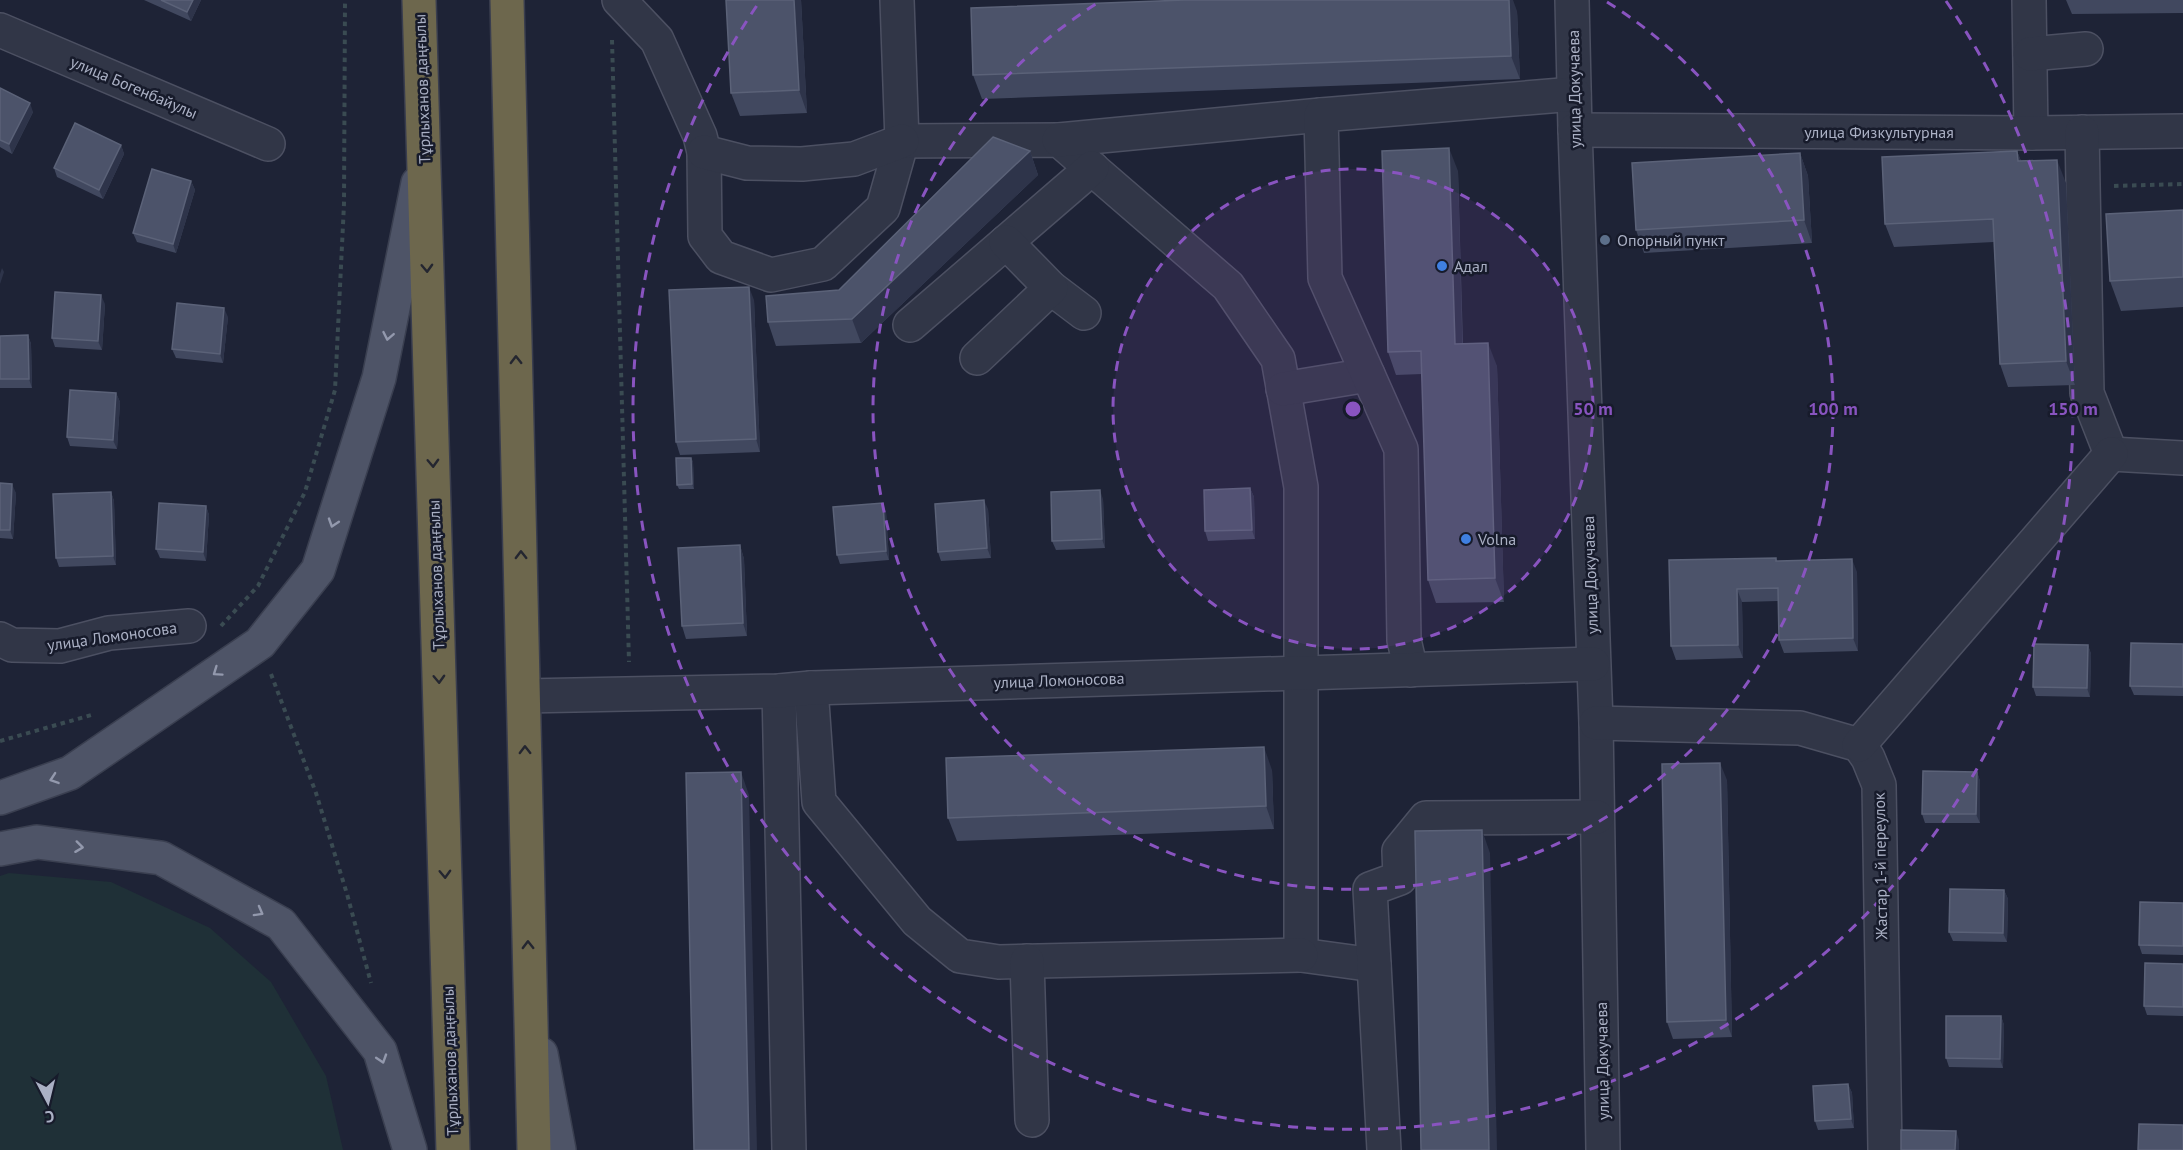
<svg xmlns="http://www.w3.org/2000/svg" width="2183" height="1150" viewBox="0 0 2183 1150" font-family="'PT Sans',sans-serif">
	<rect width="100%" height="100%" fill="#1e2336"/>
	<!-- green -->
	<path fill="#1f3037" d="M 9,873 L 111,882 L 210,928 L 271,982 L 326,1076 L 343,1150 L 0,1150 L 0,876 Z"/>
	<g fill="none" stroke-linecap="round" stroke-linejoin="round">
		<defs>
			<g id="minor">
				<path d="M 619,0 L 657,40 L 700,136 L 704,152 L 705,236 L 721,257 L 771,275 L 823,264 L 883,208 L 902,141"/>
				<path d="M 897,0 L 902,141 L 1059,140 L 1228,286 L 1278,359 L 1301,487 L 1301,955 L 1374,965"/>
				<path d="M 1572,0 L 1575,130 L 1596,723 L 1603,1150"/>
				<path d="M 2029,0 L 2031,133"/>
				<path d="M 0,30 L 268,144"/>
				<path d="M 2030,54 L 2086,49"/>
				<path d="M 1575,130 L 2031,133 L 2183,131"/>
				<path d="M 2082,132 L 2087,393 L 2111,454"/>
				<path d="M 1059,140 L 1321,115"/>
				<path d="M 704,152 L 747,163 L 802,164 L 854,159 L 902,141"/>
				<path d="M 1051,288 L 1084,313"/>
				<path d="M 910,325 L 1092,168"/>
				<path d="M 977,358 L 1051,288 L 1006,242"/>
				<path d="M 1283,389 L 1368,375"/>
				<path d="M 2111,454 L 2183,458"/>
				<path d="M 0,639 L 12,645 L 60,646 L 109,633 L 189,626"/>
				<path d="M 1411,670 L 1404,640 L 1401,449 L 1325,278 L 1321,115 L 1574,94"/>
				<path d="M 811,688 L 819,802 L 917,921 L 960,956 L 999,962 L 1301,955"/>
				<path d="M 779,691 L 789,1150"/>
				<path d="M 524,696 L 779,691 L 811,688 L 1593,664"/>
				<path d="M 1596,723 L 1800,728 L 1859,745 L 1868,758 L 1879,785 L 1885,1150"/>
				<path d="M 1859,745 L 2111,454"/>
				<path d="M 1027,961 L 1032,1120"/>
				<path d="M 1384,1150 L 1370,889 L 1400,878 L 1399,851 L 1426,818 L 1597,817"/>
			</g>
			<g id="major">
				<path d="M 0,798 L 70,773 L 260,643 L 318,570 L 379,378 L 418,183"/>
				<path d="M 0,849 L 37,842 L 161,858 L 281,924 L 380,1051 L 410,1150"/>
				<path d="M 541,1054 L 559,1150"/>
			</g>
			<g id="highway">
				<path d="M 419,0 L 453,1150"/>
				<path d="M 507,0 L 534,1150"/>
			</g>
		</defs>
		<!-- minor casing -->
		<use href="#minor" stroke="#4c5062" stroke-width="36"/>
		<!-- major casing -->
		<use href="#major" stroke="#3a3f50" stroke-width="36"/>
		<!-- highway casing -->
		<use href="#highway" stroke="#393d4e" stroke-width="36"/>
		<!-- path -->
		<g stroke="#3a4b52" stroke-width="4" stroke-dasharray="4.5 4.5" stroke-linecap="butt">
			<path d="M 612,40 L 629,662"/>
			<path d="M 2114,186 L 2183,184"/>
			<path d="M 221,626 L 258,586 L 305,492 L 335,390 L 344,204 L 345,0"/>
			<path d="M 271,674 L 316,793 L 347,894 L 371,983"/>
			<path d="M 0,741 L 95,714"/>
		</g>
		<!-- minor -->
		<use href="#minor" stroke="#313647" stroke-width="33"/>
		<!-- major -->
		<use href="#major" stroke="#4e5467" stroke-width="33"/>
		<!-- highway -->
		<use href="#highway" stroke="#6d674d" stroke-width="33"/>
	</g>
	<!-- wall -->
	<g fill="#41485f">
		<path d="M 144,0 L 201,0 L 191,21 Z"/>
		<path d="M 726,0 L 801,0 L 807,113 L 740,116 L 731,93 Z"/>
		<path d="M 2066,0 L 2183,0 L 2183,13 L 2072,14 Z"/>
		<path d="M 1517,11 L 1520,79 L 982,99 L 973,75 Z"/>
		<path d="M 0,88 L 33,112 L 12,154 L 0,147 Z"/>
		<path d="M 121,145 L 124,154 L 103,199 L 57,177 L 54,168 Z"/>
		<path d="M 1030,151 L 1038,175 L 861,343 L 776,346 L 768,322 L 839,290 Z"/>
		<path d="M 2017,151 L 2021,161 L 2066,183 L 2075,385 L 2008,387 L 2000,364 L 1994,242 L 1894,247 L 1885,224 Z"/>
		<path d="M 1800,153 L 1808,176 L 1812,243 L 1644,253 L 1636,230 Z"/>
		<path d="M 1458,171 L 1463,344 L 1497,366 L 1504,602 L 1436,603 L 1428,580 L 1422,374 L 1396,375 L 1388,352 Z"/>
		<path d="M 191,181 L 195,190 L 176,253 L 137,242 L 133,233 Z"/>
		<path d="M 2183,210 L 2183,307 L 2121,311 L 2110,281 Z"/>
		<path d="M 754,300 L 760,452 L 680,455 L 676,442 Z"/>
		<path d="M 105,304 L 102,350 L 55,347 L 52,338 Z"/>
		<path d="M 228,317 L 223,363 L 176,358 L 172,349 Z"/>
		<path d="M 28,335 L 31,344 L 32,388 L 0,388 L 0,336 Z"/>
		<path d="M 116,393 L 120,402 L 117,449 L 70,446 L 67,437 Z"/>
		<path d="M 691,458 L 693,462 L 694,489 L 679,489 L 677,485 Z"/>
		<path d="M 0,483 L 16,493 L 13,539 L 0,538 Z"/>
		<path d="M 1250,488 L 1254,497 L 1255,539 L 1208,541 L 1205,531 Z"/>
		<path d="M 111,492 L 114,501 L 116,565 L 59,567 L 56,558 Z"/>
		<path d="M 1103,499 L 1105,548 L 1056,550 L 1052,541 Z"/>
		<path d="M 206,506 L 209,515 L 206,561 L 160,558 L 156,549 Z"/>
		<path d="M 988,509 L 991,558 L 941,561 L 938,552 Z"/>
		<path d="M 886,512 L 889,560 L 840,564 L 837,555 Z"/>
		<path d="M 740,545 L 744,559 L 747,636 L 686,639 L 682,626 Z"/>
		<path d="M 1776,558 L 1777,561 L 1857,572 L 1858,651 L 1784,653 L 1779,640 L 1778,601 L 1742,602 L 1743,658 L 1676,660 L 1671,646 L 1669,560 Z"/>
		<path d="M 2183,644 L 2183,696 L 2134,695 L 2130,686 Z"/>
		<path d="M 2088,645 L 2091,654 L 2090,697 L 2036,696 L 2033,687 Z"/>
		<path d="M 1272,770 L 1274,829 L 957,841 L 948,818 Z"/>
		<path d="M 1977,772 L 1980,781 L 1980,823 L 1925,823 L 1922,814 Z"/>
		<path d="M 1727,780 L 1732,1037 L 1673,1039 L 1667,1022 Z"/>
		<path d="M 2004,890 L 2008,899 L 2007,942 L 1953,941 L 1949,932 Z"/>
		<path d="M 2183,903 L 2183,955 L 2142,954 L 2139,945 Z"/>
		<path d="M 2183,964 L 2183,1016 L 2147,1015 L 2144,1006 Z"/>
		<path d="M 2001,1016 L 2004,1025 L 2003,1068 L 1949,1067 L 1946,1058 Z"/>
		<path d="M 1848,1084 L 1852,1093 L 1854,1128 L 1818,1130 L 1815,1121 Z"/>
	</g>
	<!-- shaded-wall -->
	<g fill="#2e344a">
		<path d="M 193,0 L 201,0 L 191,21 L 187,12 Z"/>
		<path d="M 794,0 L 801,0 L 807,113 L 799,90 Z"/>
		<path d="M 1509,0 L 1513,0 L 1517,11 L 1520,79 L 1511,56 Z"/>
		<path d="M 30,103 L 33,112 L 12,154 L 9,144 Z"/>
		<path d="M 121,145 L 124,154 L 103,199 L 99,190 Z"/>
		<path d="M 1449,148 L 1458,171 L 1463,368 L 1455,344 Z"/>
		<path d="M 1030,151 L 1038,175 L 861,343 L 852,319 Z"/>
		<path d="M 2017,151 L 2026,174 L 2018,161 Z"/>
		<path d="M 1800,153 L 1808,176 L 1812,243 L 1804,220 Z"/>
		<path d="M 2057,160 L 2066,183 L 2075,385 L 2066,361 Z"/>
		<path d="M 191,181 L 195,190 L 176,253 L 173,244 Z"/>
		<path d="M 2,268 L 4,272 L 0,284 L 0,274 Z"/>
		<path d="M 749,287 L 754,300 L 760,452 L 756,439 Z"/>
		<path d="M 101,295 L 105,304 L 102,350 L 98,341 Z"/>
		<path d="M 224,308 L 228,317 L 223,363 L 220,354 Z"/>
		<path d="M 28,335 L 31,344 L 32,388 L 29,379 Z"/>
		<path d="M 1488,343 L 1497,366 L 1504,602 L 1495,578 Z"/>
		<path d="M 116,393 L 120,402 L 117,449 L 113,440 Z"/>
		<path d="M 691,458 L 693,462 L 694,489 L 692,484 Z"/>
		<path d="M 12,484 L 16,493 L 13,539 L 10,530 Z"/>
		<path d="M 1250,488 L 1254,497 L 1255,539 L 1252,530 Z"/>
		<path d="M 1100,490 L 1103,499 L 1105,548 L 1102,539 Z"/>
		<path d="M 111,492 L 114,501 L 116,565 L 113,556 Z"/>
		<path d="M 984,500 L 988,509 L 991,558 L 987,548 Z"/>
		<path d="M 883,503 L 886,512 L 889,560 L 886,551 Z"/>
		<path d="M 206,506 L 209,515 L 206,561 L 203,552 Z"/>
		<path d="M 740,545 L 744,559 L 747,636 L 743,623 Z"/>
		<path d="M 1852,559 L 1857,572 L 1858,651 L 1853,638 Z"/>
		<path d="M 1737,589 L 1742,602 L 1743,658 L 1738,645 Z"/>
		<path d="M 2088,645 L 2091,654 L 2090,697 L 2087,688 Z"/>
		<path d="M 1264,747 L 1272,770 L 1274,829 L 1266,806 Z"/>
		<path d="M 1720,763 L 1727,780 L 1732,1037 L 1726,1020 Z"/>
		<path d="M 741,772 L 749,795 L 757,1150 L 749,1150 Z"/>
		<path d="M 1977,772 L 1980,781 L 1980,823 L 1976,814 Z"/>
		<path d="M 1482,830 L 1490,853 L 1497,1150 L 1489,1150 Z"/>
		<path d="M 2004,890 L 2008,899 L 2007,942 L 2003,933 Z"/>
		<path d="M 2001,1016 L 2004,1025 L 2003,1068 L 2000,1059 Z"/>
		<path d="M 1848,1084 L 1852,1093 L 1854,1128 L 1851,1119 Z"/>
		<path d="M 1956,1131 L 1959,1140 L 1959,1150 L 1955,1150 Z"/>
	</g>
	<!-- building -->
	<g fill="#4c536a" stroke="#5b6278" stroke-width="1.5">
		<path d="M 161,0 L 193,0 L 187,12 Z"/>
		<path d="M 726,0 L 794,0 L 799,90 L 731,93 Z"/>
		<path d="M 1185,0 L 1509,0 L 1511,56 L 973,75 L 971,8 Z"/>
		<path d="M 0,88 L 30,103 L 9,144 L 0,140 Z"/>
		<path d="M 75,123 L 121,145 L 99,190 L 54,168 Z"/>
		<path d="M 993,137 L 1030,151 L 852,319 L 768,322 L 766,296 L 839,290 Z"/>
		<path d="M 1449,148 L 1455,344 L 1488,343 L 1495,578 L 1428,580 L 1421,351 L 1388,352 L 1382,151 Z"/>
		<path d="M 2017,151 L 2018,161 L 2057,160 L 2066,361 L 2000,364 L 1993,219 L 1885,224 L 1882,157 Z"/>
		<path d="M 1800,153 L 1804,220 L 1636,230 L 1632,163 Z"/>
		<path d="M 152,169 L 191,181 L 173,244 L 133,233 Z"/>
		<path d="M 2183,210 L 2183,277 L 2110,281 L 2106,214 Z"/>
		<path d="M 749,287 L 756,439 L 676,442 L 669,290 Z"/>
		<path d="M 55,292 L 101,295 L 98,341 L 52,338 Z"/>
		<path d="M 177,303 L 224,308 L 220,354 L 172,349 Z"/>
		<path d="M 28,335 L 29,379 L 0,379 L 0,336 Z"/>
		<path d="M 70,390 L 116,393 L 113,440 L 67,437 Z"/>
		<path d="M 676,458 L 691,458 L 692,484 L 677,485 Z"/>
		<path d="M 0,483 L 12,484 L 10,530 L 0,530 Z"/>
		<path d="M 1250,488 L 1252,530 L 1205,531 L 1204,490 Z"/>
		<path d="M 1100,490 L 1102,539 L 1052,541 L 1051,492 Z"/>
		<path d="M 111,492 L 113,556 L 56,558 L 53,494 Z"/>
		<path d="M 984,500 L 987,548 L 938,552 L 935,504 Z"/>
		<path d="M 159,503 L 206,506 L 203,552 L 156,549 Z"/>
		<path d="M 883,503 L 886,551 L 837,555 L 833,507 Z"/>
		<path d="M 740,545 L 743,623 L 682,626 L 678,548 Z"/>
		<path d="M 1776,558 L 1776,561 L 1852,559 L 1853,638 L 1779,640 L 1778,588 L 1737,589 L 1738,645 L 1671,646 L 1669,560 Z"/>
		<path d="M 2131,643 L 2183,644 L 2183,687 L 2130,686 Z"/>
		<path d="M 2034,644 L 2088,645 L 2087,688 L 2033,687 Z"/>
		<path d="M 1264,747 L 1266,806 L 948,818 L 946,758 Z"/>
		<path d="M 1720,763 L 1726,1020 L 1667,1022 L 1662,764 Z"/>
		<path d="M 1923,771 L 1977,772 L 1976,814 L 1922,814 Z"/>
		<path d="M 741,772 L 749,1150 L 694,1150 L 686,773 Z"/>
		<path d="M 1482,830 L 1489,1150 L 1421,1150 L 1415,831 Z"/>
		<path d="M 1950,889 L 2004,890 L 2003,933 L 1949,932 Z"/>
		<path d="M 2140,902 L 2183,903 L 2183,946 L 2139,945 Z"/>
		<path d="M 2145,963 L 2183,964 L 2183,1007 L 2144,1006 Z"/>
		<path d="M 1946,1016 L 2001,1016 L 2000,1059 L 1946,1058 Z"/>
		<path d="M 1848,1084 L 1851,1119 L 1815,1121 L 1813,1086 Z"/>
		<path d="M 2139,1124 L 2183,1125 L 2183,1150 L 2138,1150 Z"/>
		<path d="M 1901,1130 L 1956,1131 L 1955,1150 L 1901,1150 Z"/>
	</g>
	<!-- one-way arrows -->
	<defs><path id="oneway-chevron" d="M-2-3.5L2.5 0L-2 3.5" fill="none" stroke-width="1.6" stroke-linecap="round" stroke-linejoin="round" transform="scale(1.5)"/></defs>
	<g stroke="#242630">
		<use href="#oneway-chevron" transform="translate(427 268) rotate(88)"/>
		<use href="#oneway-chevron" transform="translate(516 360) rotate(-91)"/>
		<use href="#oneway-chevron" transform="translate(433 463) rotate(88)"/>
		<use href="#oneway-chevron" transform="translate(521 555) rotate(-91)"/>
		<use href="#oneway-chevron" transform="translate(439 679) rotate(88)"/>
		<use href="#oneway-chevron" transform="translate(525 750) rotate(-91)"/>
		<use href="#oneway-chevron" transform="translate(445 874) rotate(88)"/>
		<use href="#oneway-chevron" transform="translate(528 945) rotate(-91)"/>
	</g>
	<g stroke="#9399ad">
		<use href="#oneway-chevron" transform="translate(388 336) rotate(101)"/>
		<use href="#oneway-chevron" transform="translate(333 523) rotate(108)"/>
		<use href="#oneway-chevron" transform="translate(217 672) rotate(145)"/>
		<use href="#oneway-chevron" transform="translate(54 779) rotate(161)"/>
		<use href="#oneway-chevron" transform="translate(79 847) rotate(7)"/>
		<use href="#oneway-chevron" transform="translate(259 912) rotate(29)"/>
		<use href="#oneway-chevron" transform="translate(382 1059) rotate(72)"/>
	</g>
	<!-- distance rings -->
	<circle cx="1353" cy="409" r="240" fill="#8954c0" fill-opacity=".12"/>
	<g fill="none" stroke="#8954c0" stroke-width="3" stroke-dasharray="10 8">
		<circle cx="1353" cy="409" r="240"/>
		<path d="M1607 2A480 480 0 1 1 1099 2"/>
		<path d="M1946 1A720 720 0 1 1 760 1"/>
	</g>
	<!-- markers -->
	<circle fill="#5c6f8a" stroke="#171b2b" stroke-width="2" cx="1605" cy="240" r="6"/>
	<g fill="#3f7fe0" stroke="#171b2b" stroke-width="2">
		<circle cx="1442" cy="266" r="6"/>
		<circle cx="1466" cy="539" r="6"/>
	</g>
	<g text-anchor="middle" dominant-baseline="central" stroke-width="5" stroke-linejoin="round" paint-order="stroke">
		<!-- street labels -->
		<g font-size="16" fill="#aab0c4" stroke="#171b2b">
			<text transform="translate(134 87) rotate(23)">улица Богенбайулы</text>
			<text transform="translate(422 89) rotate(-92)">Тұрлыханов даңғылы</text>
			<text transform="translate(1574 89) rotate(-91)">улица Докучаева</text>
			<text x="1879" y="132">улица Физкультурная</text>
			<text transform="translate(436 575) rotate(-92)">Тұрлыханов даңғылы</text>
			<text transform="translate(1590 575) rotate(-92)">улица Докучаева</text>
			<text transform="translate(112 636) rotate(-8)">улица Ломоносова</text>
			<text transform="translate(1059 680) rotate(-2)">улица Ломоносова</text>
			<text transform="translate(1880 866) rotate(-91)">Жастар 1-й переулок</text>
			<text transform="translate(450 1061) rotate(-92)">Тұрлыханов даңғылы</text>
			<text transform="translate(1602 1061) rotate(-91)">улица Докучаева</text>
		</g>
		<!-- poi labels -->
		<g font-size="16" fill="#aab0c4" stroke="#171b2b" text-anchor="start">
			<text x="1617" y="240">Опорный пункт</text>
			<text x="1454" y="266">Адал</text>
			<text x="1478" y="539">Volna</text>
		</g>
	</g>
	<circle cx="1353" cy="409" r="9" fill="#8954c0" stroke="#171b2b" stroke-width="3"/>
	<g font-size="18" text-anchor="middle" font-weight="bold" fill="#8954c0" stroke="#171b2b" stroke-width="5" stroke-linejoin="round" paint-order="stroke">
		<text x="1593" y="415">50 m</text>
		<text x="1833" y="415">100 m</text>
		<text x="2073" y="415">150 m</text>
	</g>
	<!-- north arrow -->
	<g transform="translate(48 1102) rotate(173)" stroke="#171b2b" stroke-width="4.5" paint-order="stroke">
	<path d="M0-4.5L10 22L0 15L-10 22Z" fill="#aab0c4"/>
	<text y="-9" font-size="16" font-weight="bold" text-anchor="middle" fill="#aab0c4">С</text>
	</g>
</svg>
